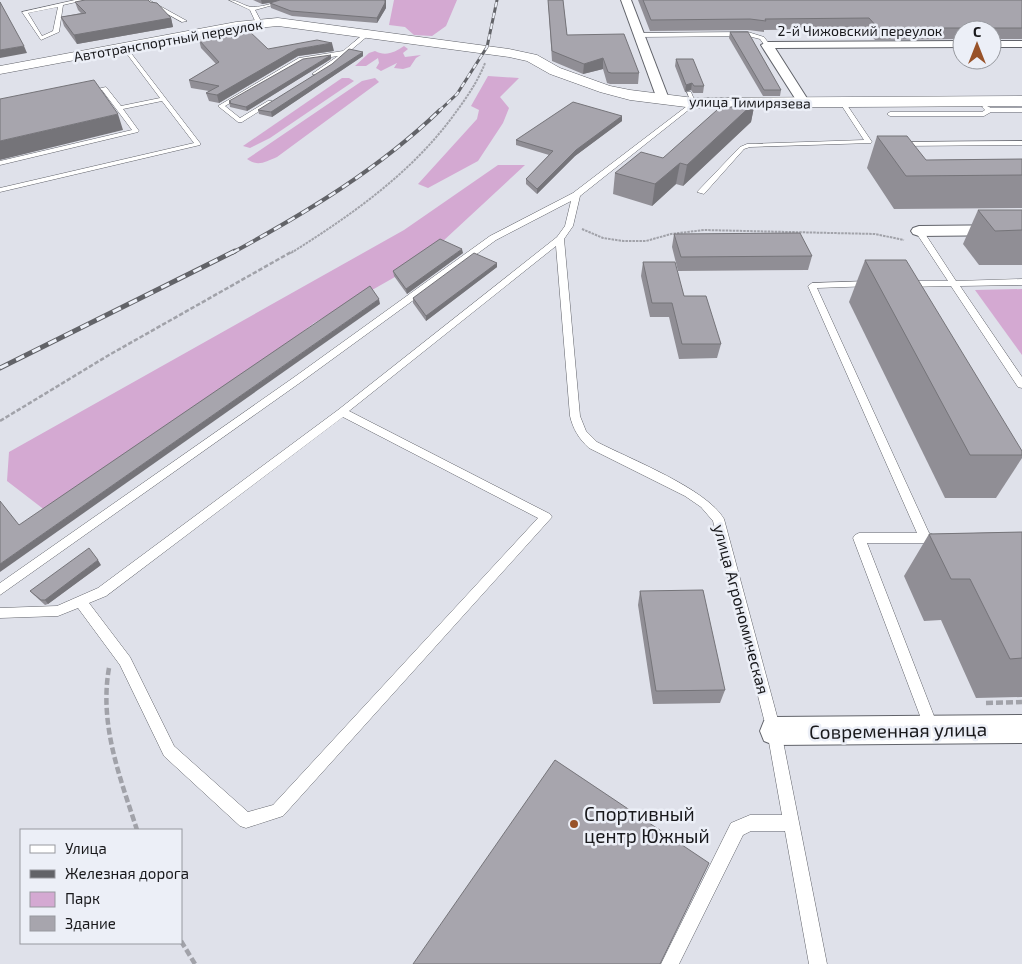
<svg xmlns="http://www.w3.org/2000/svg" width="1022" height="964" viewBox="0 0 1022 964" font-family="'Exo 2',sans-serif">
	<rect width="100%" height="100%" fill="#dfe1ea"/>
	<!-- green -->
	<g fill="#d4a9d2">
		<path d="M 394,0 L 457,0 L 446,26 L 432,36 L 414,35 L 405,27 L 389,25 Z"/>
		<path d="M 404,46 L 408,49 L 403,53 L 405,57 L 421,55 L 416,58 L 410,67 L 403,69 L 394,68 L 397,63 L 381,71 L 376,68 L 379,63 L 378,58 L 366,66 L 355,66 L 369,53 L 375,51 C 386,57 395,52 404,46 Z"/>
		<path d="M 488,76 L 519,78 L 500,97 L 509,108 L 503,123 L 478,161 L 428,188 L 418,184 L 477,119 L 479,110 L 471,106 Z"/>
		<path d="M 342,78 L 349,78 L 354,81 L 270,138 L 250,148 L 243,146 Z"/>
		<path d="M 375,78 L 379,82 L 277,157 C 265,162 258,167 247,159 L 362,81 Z"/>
		<path d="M 498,165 L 525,165 L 442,242 L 409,269 L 314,323 L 92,494 L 46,511 L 7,481 L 9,452 L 404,230 Z"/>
		<path d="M 1022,289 L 1022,355 L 975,290 Z"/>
	</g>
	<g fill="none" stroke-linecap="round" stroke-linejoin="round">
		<defs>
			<g id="service">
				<path d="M 75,0 L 85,0 L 63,5 L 59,32 L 41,40 L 22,12 ZM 58,7 L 53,31 L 42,36 L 28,13 Z"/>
				<path d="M 142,0 L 149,0 L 187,21 L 182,22 Z"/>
				<path d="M 229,0 C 238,0 245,7 253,7 C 266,7 278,0 291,0 L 255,10 L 262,23 L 259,25 L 256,23 L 250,10 Z"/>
				<path d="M 748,32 L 764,37 L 770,45 L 765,46 L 760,39 L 748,36 L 639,37 L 636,35 L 639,33 Z"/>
				<path d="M 365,33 L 370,34 L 332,66 L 317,75 L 312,74 L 338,56 L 303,61 L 225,106 L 240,118 L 268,101 L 272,101 L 272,103 L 242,122 L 238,122 L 218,106 L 299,58 L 343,51 Z"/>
				<path d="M 124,44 L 200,143 L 200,145 L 0,192 L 0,188 L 194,143 L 162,101 L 123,109 L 139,131 L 138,132 L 0,165 L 0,161 L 132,130 L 102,90 L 87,94 L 84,92 L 106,87 L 121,106 L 160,98 L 121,46 Z"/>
				<path d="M 687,92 L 691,92 L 696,104 L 580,196 L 573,226 L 564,239 L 580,416 L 586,431 L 597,442 C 630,459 707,489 724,519 L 781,731 L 827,964 L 809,964 L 785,831 L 751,831 L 743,835 L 679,964 L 661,964 L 731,823 L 750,815 L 782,815 L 767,731 L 713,521 L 701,507 L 685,496 L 589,448 C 579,439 573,429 570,416 L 556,246 L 349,411 L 550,514 L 552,517 L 283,816 L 246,828 L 240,826 L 164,756 L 120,665 L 78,608 L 58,616 L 0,618 L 0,608 L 57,606 L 98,588 L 338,410 L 557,237 L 565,226 L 571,201 L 496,240 L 301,382 L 0,595 L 0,583 L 293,378 L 490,236 L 573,193 L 691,103 ZM 343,417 L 538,518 L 273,805 L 248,812 L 174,746 L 130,657 L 89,603 L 106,596 Z"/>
				<path d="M 841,102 L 845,102 L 872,142 L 871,143 L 750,147 L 744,149 L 704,194 L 697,192 L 740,147 L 747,144 L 864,140 L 840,103 Z"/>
				<path d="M 985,105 L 991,108 L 1022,108 L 1022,112 L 991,112 L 984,116 L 890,116 L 887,114 L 890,112 L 982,112 L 985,110 L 982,107 Z"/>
				<path d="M 1022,141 L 1022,145 L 899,146 L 896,144 L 899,142 Z"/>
				<path d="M 916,229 L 922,229 L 956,281 L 1022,279 L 1022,285 L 960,286 L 1022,377 L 1022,388 L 1018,387 L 951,286 L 906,287 L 902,284 L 906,281 L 948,281 L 915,231 Z"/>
				<path d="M 870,281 L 873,282 L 873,286 L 817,288 L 929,533 L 934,535 L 936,538 L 934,541 L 930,543 L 867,543 L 939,729 L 937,734 L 932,736 L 927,734 L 925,729 L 853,538 L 855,535 L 859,533 L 917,533 L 808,286 L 812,283 Z"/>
			</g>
			<g id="minor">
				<path d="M 621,0 L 631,0 L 669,99 L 667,102 L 659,102 L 657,99 Z"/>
				<path d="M 962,41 L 962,47 L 775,48 L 810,103 L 804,107 L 798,103 L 761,45 L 767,42 Z"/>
				<rect x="992" y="41" width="30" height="6"/>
				<path d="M 1022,225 L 1022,235 L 919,236 L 913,234 L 911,231 L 913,228 L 919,226 Z"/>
				<path d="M 1022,715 L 1022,743 L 774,745 L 764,741 L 760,731 L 764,721 L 774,717 Z"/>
			</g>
			<path id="secondary" d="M 278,18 L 509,49 L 537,55 L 560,68 L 610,86 L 630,90 L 694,98 L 1022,96 L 1022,106 L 694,108 L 630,100 L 600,92 L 550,74 L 527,61 L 509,57 L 278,26 L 236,30 L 0,74 L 0,66 L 236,22 Z"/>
		</defs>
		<!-- service casing -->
		<use href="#service" stroke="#61636a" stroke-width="1"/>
		<!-- minor casing -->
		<use href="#minor" stroke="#61636a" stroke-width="2"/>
		<!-- secondary casing -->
		<use href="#secondary" stroke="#61636a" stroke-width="1"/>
		<!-- path-far2 -->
		<g stroke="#a1a2a9" stroke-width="2" stroke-dasharray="2.5 1" stroke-linecap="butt">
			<path d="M 582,229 L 603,238 L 623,241 L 646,241 L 671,234 L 704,230 L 875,234 L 904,240"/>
			<path d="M 291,253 C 353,214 413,172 456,112 C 467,97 478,81 485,63"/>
		</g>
		<!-- path-far1 -->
		<path stroke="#a1a2a9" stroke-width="2.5" stroke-dasharray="4.5 2" stroke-linecap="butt" d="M 0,421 L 109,355 L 293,251"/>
		<!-- path -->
		<g stroke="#a1a2a9" stroke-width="4.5" stroke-dasharray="7 3" stroke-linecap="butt">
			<path d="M 109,668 C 99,725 120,777 137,830"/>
			<path d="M 986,703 L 1022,702"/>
			<path d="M 181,941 L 195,964"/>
		</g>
		<!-- service -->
		<use href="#service" fill="#fff" fill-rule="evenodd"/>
		<!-- minor -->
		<use href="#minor" fill="#fff" fill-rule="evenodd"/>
		<!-- secondary -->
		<use href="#secondary" fill="#fff" fill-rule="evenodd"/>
		<defs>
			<path id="rail-far2" d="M 439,111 L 457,94 L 487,47 L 497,0"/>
			<path id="rail-far1" d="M 232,253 C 307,212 379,169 440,110"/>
			<path id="rail" d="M 0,368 L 235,251"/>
		</defs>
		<!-- rail-far2 casing -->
		<use href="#rail-far2" stroke="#626368" stroke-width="3"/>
		<!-- rail-far1 casing -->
		<use href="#rail-far1" stroke="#626368" stroke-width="4"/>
		<!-- rail casing -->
		<use href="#rail" stroke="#626368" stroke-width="5"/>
		<!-- rail-far2 -->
		<use href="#rail-far2" stroke="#eceff7" stroke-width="2" stroke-dasharray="5.5" stroke-linecap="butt"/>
		<!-- rail-far1 -->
		<use href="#rail-far1" stroke="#eceff7" stroke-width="2.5" stroke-dasharray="8" stroke-linecap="butt"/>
		<!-- rail -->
		<use href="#rail" stroke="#eceff7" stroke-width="3" stroke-dasharray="9" stroke-linecap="butt"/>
	</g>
	<!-- wall -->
	<g fill="#908e95">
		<path d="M 253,0 L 386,0 L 386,8 L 377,23 L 292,16 L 271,8 L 270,3 L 262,4 Z"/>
		<path d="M 548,0 L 563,0 L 567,35 L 639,73 L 638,84 L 610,84 L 607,83 L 603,69 L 583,74 L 552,61 Z"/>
		<path d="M 638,0 L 1022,0 L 1022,39 L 992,39 L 992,30 L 962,30 L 962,39 L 875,40 L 866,29 L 764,30 L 764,32 L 748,30 L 650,31 Z"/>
		<path d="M 75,2 L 171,18 L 173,27 L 77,44 L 64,26 L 61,17 L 81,13 L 78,10 Z"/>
		<path d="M 730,32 L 781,90 L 780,96 L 763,96 L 729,38 Z"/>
		<path d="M 199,40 L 268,49 L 334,51 L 298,56 L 219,103 L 209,101 L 206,93 L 209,91 L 191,88 L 189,80 L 216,64 L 201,48 Z"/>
		<path d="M 363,52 L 363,56 L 272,117 L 259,114 L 258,110 Z"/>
		<path d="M 331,59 L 247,111 L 230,107 L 229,101 Z"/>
		<path d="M 676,59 L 704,86 L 703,93 L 693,93 L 691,90 L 685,92 L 675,66 Z"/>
		<path d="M 755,102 L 751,122 L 683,186 L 676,184 L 652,206 L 613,194 L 615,173 L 663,158 Z"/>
		<path d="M 622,116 L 622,121 L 575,156 L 537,194 L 526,184 L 526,179 L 549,155 L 516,145 L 516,140 Z"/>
		<path d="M 877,136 L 926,160 L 1022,159 L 1022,208 L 894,209 L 867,168 Z"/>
		<path d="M 978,210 L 1022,210 L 1022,265 L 979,265 L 963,244 Z"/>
		<path d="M 674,234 L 812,256 L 808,270 L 678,271 L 672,247 Z"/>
		<path d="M 463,253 L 407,294 L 394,276 L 393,271 Z"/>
		<path d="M 865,260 L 1022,451 L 1022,458 L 996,498 L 945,498 L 849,302 Z"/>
		<path d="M 643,262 L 684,296 L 721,344 L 717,358 L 679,359 L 669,317 L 650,317 L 641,276 Z"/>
		<path d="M 497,263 L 497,267 L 426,321 L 413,303 L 413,298 Z"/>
		<path d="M 1022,532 L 1022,697 L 976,698 L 941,620 L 924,621 L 904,576 L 929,534 Z"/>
		<path d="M 101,565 L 48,604 L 45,605 L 34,595 L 30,591 Z"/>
		<path d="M 640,591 L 725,690 L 720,703 L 653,704 L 638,605 Z"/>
	</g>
	<!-- shaded-wall -->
	<g fill="#757479">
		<path d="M 261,0 L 284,0 L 262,4 Z"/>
		<path d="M 385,0 L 386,0 L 386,8 L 377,23 L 377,18 Z"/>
		<path d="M 171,18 L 173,27 L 77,44 L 74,35 Z"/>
		<path d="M 332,43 L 334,51 L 298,56 L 219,103 L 217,95 L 297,49 Z"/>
		<path d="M 24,46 L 27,53 L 0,58 L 0,50 Z"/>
		<path d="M 363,52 L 363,56 L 272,117 L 271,112 Z"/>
		<path d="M 331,55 L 331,59 L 247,111 L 246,107 Z"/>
		<path d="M 603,58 L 603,69 L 583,74 L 584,64 Z"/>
		<path d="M 692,83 L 691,90 L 685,92 L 686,85 Z"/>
		<path d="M 755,102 L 751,122 L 683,186 L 687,165 Z"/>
		<path d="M 118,114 L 123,130 L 0,160 L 0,141 Z"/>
		<path d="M 622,116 L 622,121 L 575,156 L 537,194 L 537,189 L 576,150 Z"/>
		<path d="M 680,163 L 676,184 L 652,206 L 655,184 Z"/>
		<path d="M 462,249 L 463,253 L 407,294 L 406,289 Z"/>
		<path d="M 497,263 L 497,267 L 426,321 L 426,316 Z"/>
		<path d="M 379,299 L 380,304 L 0,572 L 0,564 Z"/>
		<path d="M 98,560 L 101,565 L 48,604 L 45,600 Z"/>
	</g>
	<!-- building -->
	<g fill="#a7a5ad" stroke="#757479">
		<path d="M 85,0 L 148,0 L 150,2 L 157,3 L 171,18 L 74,35 L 61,17 L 86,13 L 75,2 Z"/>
		<path d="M 280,0 L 385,0 L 385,3 L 377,18 L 291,11 L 270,3 Z"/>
		<path d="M 548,0 L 563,0 L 567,35 L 624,34 L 639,73 L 611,73 L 608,72 L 603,58 L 584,64 L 552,51 Z"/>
		<path d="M 643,0 L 1022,0 L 1022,28 L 878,28 L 869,18 L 765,19 L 766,21 L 750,19 L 651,20 Z"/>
		<path d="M 0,2 L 24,46 L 0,50 Z"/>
		<path d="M 249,31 L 268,49 L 317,40 L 332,43 L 297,49 L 217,95 L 206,93 L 219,86 L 189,80 L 219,62 L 199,40 Z"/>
		<path d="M 730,32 L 748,32 L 781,90 L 764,90 Z"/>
		<path d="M 349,49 L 363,52 L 271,112 L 258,110 L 332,64 Z"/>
		<path d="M 331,55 L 246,107 L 229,103 L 231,102 L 229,101 L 303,59 Z"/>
		<path d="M 676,59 L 693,59 L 704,86 L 694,86 L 692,83 L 686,85 Z"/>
		<path d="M 94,80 L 118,114 L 0,141 L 0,99 Z"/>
		<path d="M 573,102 L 622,116 L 576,150 L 537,189 L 526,179 L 553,151 L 516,140 Z"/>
		<path d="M 755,102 L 687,165 L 680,163 L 655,184 L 615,173 L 641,152 L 663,158 L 717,110 Z"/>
		<path d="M 877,136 L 907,136 L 926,160 L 1022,159 L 1022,175 L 906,176 Z"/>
		<path d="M 978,210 L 1022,210 L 1022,230 L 995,231 Z"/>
		<path d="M 800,233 L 812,256 L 681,257 L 674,234 Z"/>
		<path d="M 440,239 L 462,249 L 406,289 L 393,271 Z"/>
		<path d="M 474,253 L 497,263 L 426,316 L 413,298 Z"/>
		<path d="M 865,260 L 906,260 L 1022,451 L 1022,455 L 970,455 Z"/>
		<path d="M 643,262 L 675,262 L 684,296 L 706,296 L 721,344 L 682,344 L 672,303 L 652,303 Z"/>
		<path d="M 370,286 L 379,299 L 0,564 L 0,501 L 19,525 Z"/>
		<path d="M 1022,532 L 1022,658 L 1010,659 L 970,579 L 951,579 L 929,534 Z"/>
		<path d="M 89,548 L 98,560 L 45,600 L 41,600 L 30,591 Z"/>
		<path d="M 703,590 L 725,690 L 656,691 L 640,591 Z"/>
		<path d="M 555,760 L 709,863 L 660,964 L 413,964 Z"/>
	</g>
	<!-- markers -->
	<circle fill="#985229" stroke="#eceff7" stroke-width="2" cx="574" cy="824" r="5"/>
	<g text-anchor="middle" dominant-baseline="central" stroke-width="5" stroke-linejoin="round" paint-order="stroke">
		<!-- far-street labels -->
		<g font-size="14" fill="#18181b" stroke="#eceff7">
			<text x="860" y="30">2-й Чижовский переулок</text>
			<text transform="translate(168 40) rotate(-10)">Автотранспортный переулок</text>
			<text transform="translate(750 102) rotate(1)">улица Тимирязева</text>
		</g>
		<!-- street labels -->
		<g font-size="16" fill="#18181b" stroke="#eceff7">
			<text transform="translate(742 609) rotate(75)">улица Агрономическая</text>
		</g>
		<!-- near-street labels -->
		<g font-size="19" fill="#18181b" stroke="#eceff7">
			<text transform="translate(898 730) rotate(-1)">Современная улица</text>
		</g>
		<!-- near-poi labels -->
		<g font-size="19" fill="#18181b" stroke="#eceff7" text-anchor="start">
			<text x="584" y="813">Спортивный<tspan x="584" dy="22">центр Южный</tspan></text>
		</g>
	</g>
	<!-- legend -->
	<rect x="20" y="829" width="162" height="115" fill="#eceff7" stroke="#97999f"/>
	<rect x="30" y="845" width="25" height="8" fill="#ffffff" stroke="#97999f"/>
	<text x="65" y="854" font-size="15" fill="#18181b">Улица</text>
	<rect x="30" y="870" width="25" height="8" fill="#626368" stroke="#97999f"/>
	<text x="65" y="879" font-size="15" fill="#18181b">Железная дорога</text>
	<rect x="30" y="892" width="25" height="15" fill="#d4a9d2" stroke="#97999f"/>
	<text x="65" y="904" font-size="15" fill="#18181b">Парк</text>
	<rect x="30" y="916" width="25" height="15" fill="#a7a5ad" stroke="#97999f"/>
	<text x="65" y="929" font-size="15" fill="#18181b">Здание</text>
	<!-- north arrow -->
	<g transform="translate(977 45)"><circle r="24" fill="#eceff7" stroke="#97999f"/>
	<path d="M0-4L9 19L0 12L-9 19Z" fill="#985229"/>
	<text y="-8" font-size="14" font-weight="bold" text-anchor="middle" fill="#18181b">С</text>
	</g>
</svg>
